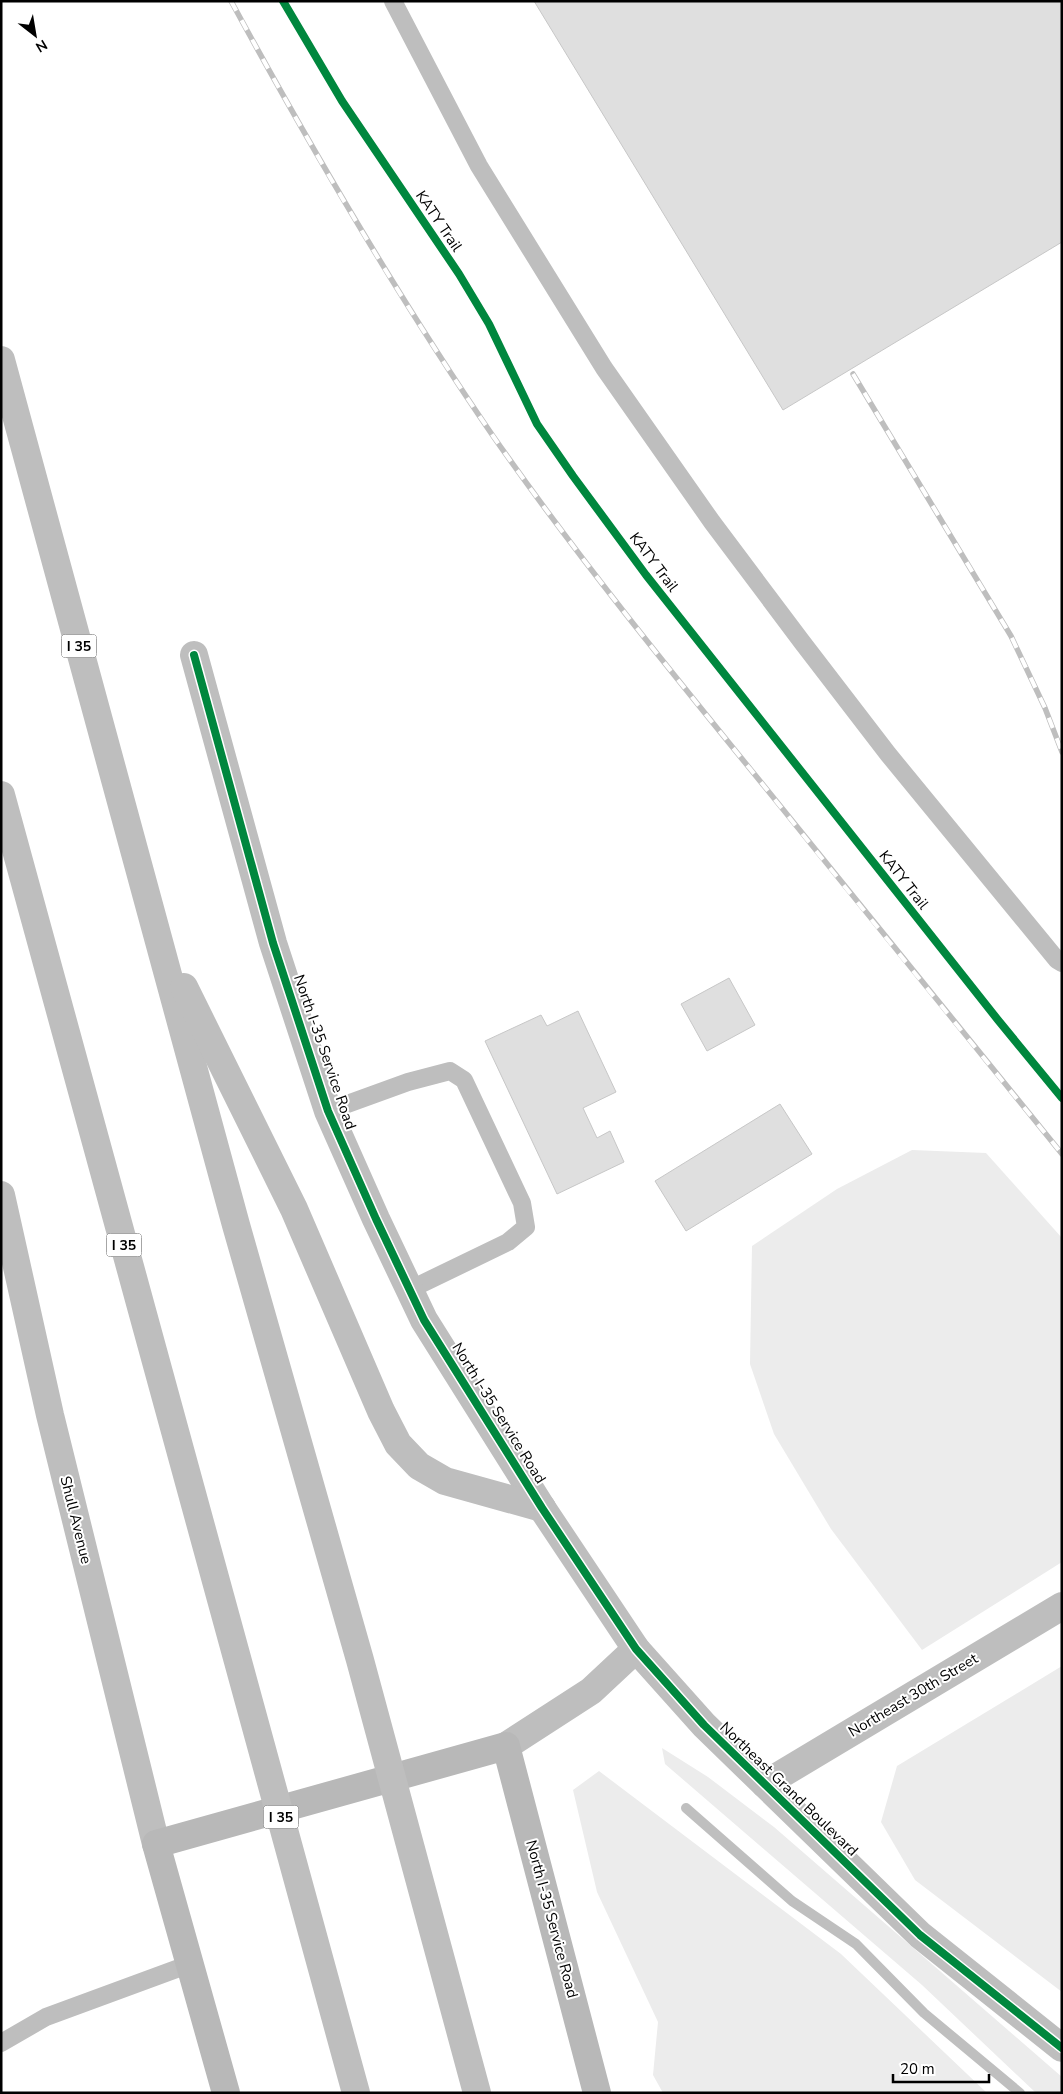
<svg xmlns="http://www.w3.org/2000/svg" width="1063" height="2094" viewBox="0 0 1063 2094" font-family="'Nunito Sans',sans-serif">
	<rect width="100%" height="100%" fill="#fff"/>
	<!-- green -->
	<g fill="#ececec">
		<path d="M 912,1150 L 986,1153 L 1062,1238 L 1062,1562 L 922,1650 L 831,1529 L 774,1434 L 750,1364 L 752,1246 L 837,1189 Z"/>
		<path d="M 1062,1666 L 1062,1992 L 915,1880 L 881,1822 L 897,1766 Z"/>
		<path d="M 662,1748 L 708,1777 L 774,1827 L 1062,2077 L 1062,2093 L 1036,2093 L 922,1985 L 665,1764 Z"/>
		<path d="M 599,1771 L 841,1954 L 987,2093 L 663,2093 L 653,2075 L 658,2022 L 597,1892 L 573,1790 Z"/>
	</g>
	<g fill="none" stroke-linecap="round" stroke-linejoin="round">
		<!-- stream -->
		<path stroke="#bfbfbf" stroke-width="10" d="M 686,1808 L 792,1901 L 856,1944 L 924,2013 L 1020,2093"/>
	</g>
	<!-- building -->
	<g fill="#dfdfdf" stroke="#c7c7c7">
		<path d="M 534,1 L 1062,1 L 1062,242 L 783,410 Z"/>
		<path d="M 729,978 L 755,1025 L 707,1051 L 681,1004 Z"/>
		<path d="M 578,1011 L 616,1092 L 583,1108 L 597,1138 L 610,1131 L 624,1162 L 557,1194 L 485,1041 L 541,1015 L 547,1026 Z"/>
		<path d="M 780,1104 L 812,1154 L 686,1231 L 655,1181 Z"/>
	</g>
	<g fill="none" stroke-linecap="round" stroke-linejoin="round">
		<!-- service -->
		<g stroke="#bebebe" stroke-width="18">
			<path d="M 393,1 L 479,166 L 604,368 L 712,522 L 802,642 L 888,754 L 1057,960 L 1062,963"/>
			<path d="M 328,1111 L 408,1082 L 450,1071 L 464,1080 L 522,1203 L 526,1227 L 508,1242 L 409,1290"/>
			<path d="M 1,2043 L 46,2017 L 190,1964"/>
		</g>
		<!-- minor -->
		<g stroke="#bebebe" stroke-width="28">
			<path d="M 194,655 L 273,943 L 328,1111 L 376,1219 L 424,1320 L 542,1508"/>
			<path d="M 765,1784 L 1062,1606"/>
		</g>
		<!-- tertiary -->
		<g stroke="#bebebe" stroke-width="28">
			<path d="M 1,1195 L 50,1415 L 156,1844"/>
			<path d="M 542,1508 L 636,1649 L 704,1725 L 920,1935 L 1062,2048"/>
			<path d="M 506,1746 L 591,1691 L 636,1649"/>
		</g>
		<!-- secondary -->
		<path stroke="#b8b8b8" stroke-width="28" d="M 226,2093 L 156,1844 L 506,1746 L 597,2093"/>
		<!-- motorway -->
		<g stroke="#bebebe" stroke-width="28">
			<path d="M 1,360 L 236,1225 L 360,1660 L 477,2093"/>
			<path d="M 1,795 L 356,2093"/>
			<path d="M 184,987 L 294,1209 L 381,1411 L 398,1444 L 419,1466 L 445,1481 L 542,1508"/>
		</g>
		<defs>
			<g id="rail">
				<path d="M 231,1 C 312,150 397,296 493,436 C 576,555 668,668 760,781 C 860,906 961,1030 1062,1154"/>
				<path d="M 853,374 L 1011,636 L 1045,708 L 1062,752"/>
			</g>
		</defs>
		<!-- rail casing -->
		<use href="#rail" stroke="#bebebe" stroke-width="5.5"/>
		<!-- rail -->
		<use href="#rail" stroke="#fff" stroke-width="4" stroke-dasharray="11" stroke-linecap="butt"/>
		<defs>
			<g id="cycleway">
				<path d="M 283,1 L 342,101 L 459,274 L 489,324 L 537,424 L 573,476 L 646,575 L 998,1020 L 1062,1098"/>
				<path d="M 194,655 L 273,943 L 328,1111 L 376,1219 L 424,1320 L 542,1508 L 636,1649 L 704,1725 L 920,1935 L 1062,2048"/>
			</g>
		</defs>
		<!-- cycleway casing -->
		<use href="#cycleway" stroke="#fff" stroke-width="11"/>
		<!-- cycleway -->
		<use href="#cycleway" stroke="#00873e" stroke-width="8"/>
	</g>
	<g text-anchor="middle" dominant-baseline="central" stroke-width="4" stroke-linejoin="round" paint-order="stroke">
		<!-- shield labels -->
		<g fill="#fff" stroke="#4c4c4c" stroke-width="1">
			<rect x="61.5" y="634.5" width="35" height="23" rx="4"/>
			<rect x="106.5" y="1233.5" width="35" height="23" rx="4"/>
			<rect x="263.5" y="1805.5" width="35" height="23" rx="4"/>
		</g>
		<g font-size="14" font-weight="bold" fill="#000">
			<text x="79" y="646">I 35</text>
			<text x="124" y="1245">I 35</text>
			<text x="281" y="1817">I 35</text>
		</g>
		<!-- street labels -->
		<g font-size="15" fill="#000" stroke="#fff">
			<text transform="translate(439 221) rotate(56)">KATY Trail</text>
			<text transform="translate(654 562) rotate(53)">KATY Trail</text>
			<text transform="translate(904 880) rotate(52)">KATY Trail</text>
			<text transform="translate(325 1052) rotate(71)">North I-35 Service Road</text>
			<text transform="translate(499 1413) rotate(58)">North I-35 Service Road</text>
			<text transform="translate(76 1520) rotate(76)">Shull Avenue</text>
			<text transform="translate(913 1695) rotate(-31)">Northeast 30th Street</text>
			<text transform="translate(789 1789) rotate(44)">Northeast Grand Boulevard</text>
			<text transform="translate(552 1919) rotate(75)">North I-35 Service Road</text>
		</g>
	</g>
	<!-- border -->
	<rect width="1063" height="2094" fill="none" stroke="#000000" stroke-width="5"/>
	<!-- north arrow -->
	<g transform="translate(35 35) rotate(149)" stroke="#ffffff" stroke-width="4" paint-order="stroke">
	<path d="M0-4L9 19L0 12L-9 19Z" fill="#000000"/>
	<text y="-8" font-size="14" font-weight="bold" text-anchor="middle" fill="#000000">N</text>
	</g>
	<!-- scale -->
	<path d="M893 2074v8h96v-8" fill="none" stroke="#000000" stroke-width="2.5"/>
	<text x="900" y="2074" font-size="15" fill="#000000" stroke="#ffffff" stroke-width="4" paint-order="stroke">20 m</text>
</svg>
